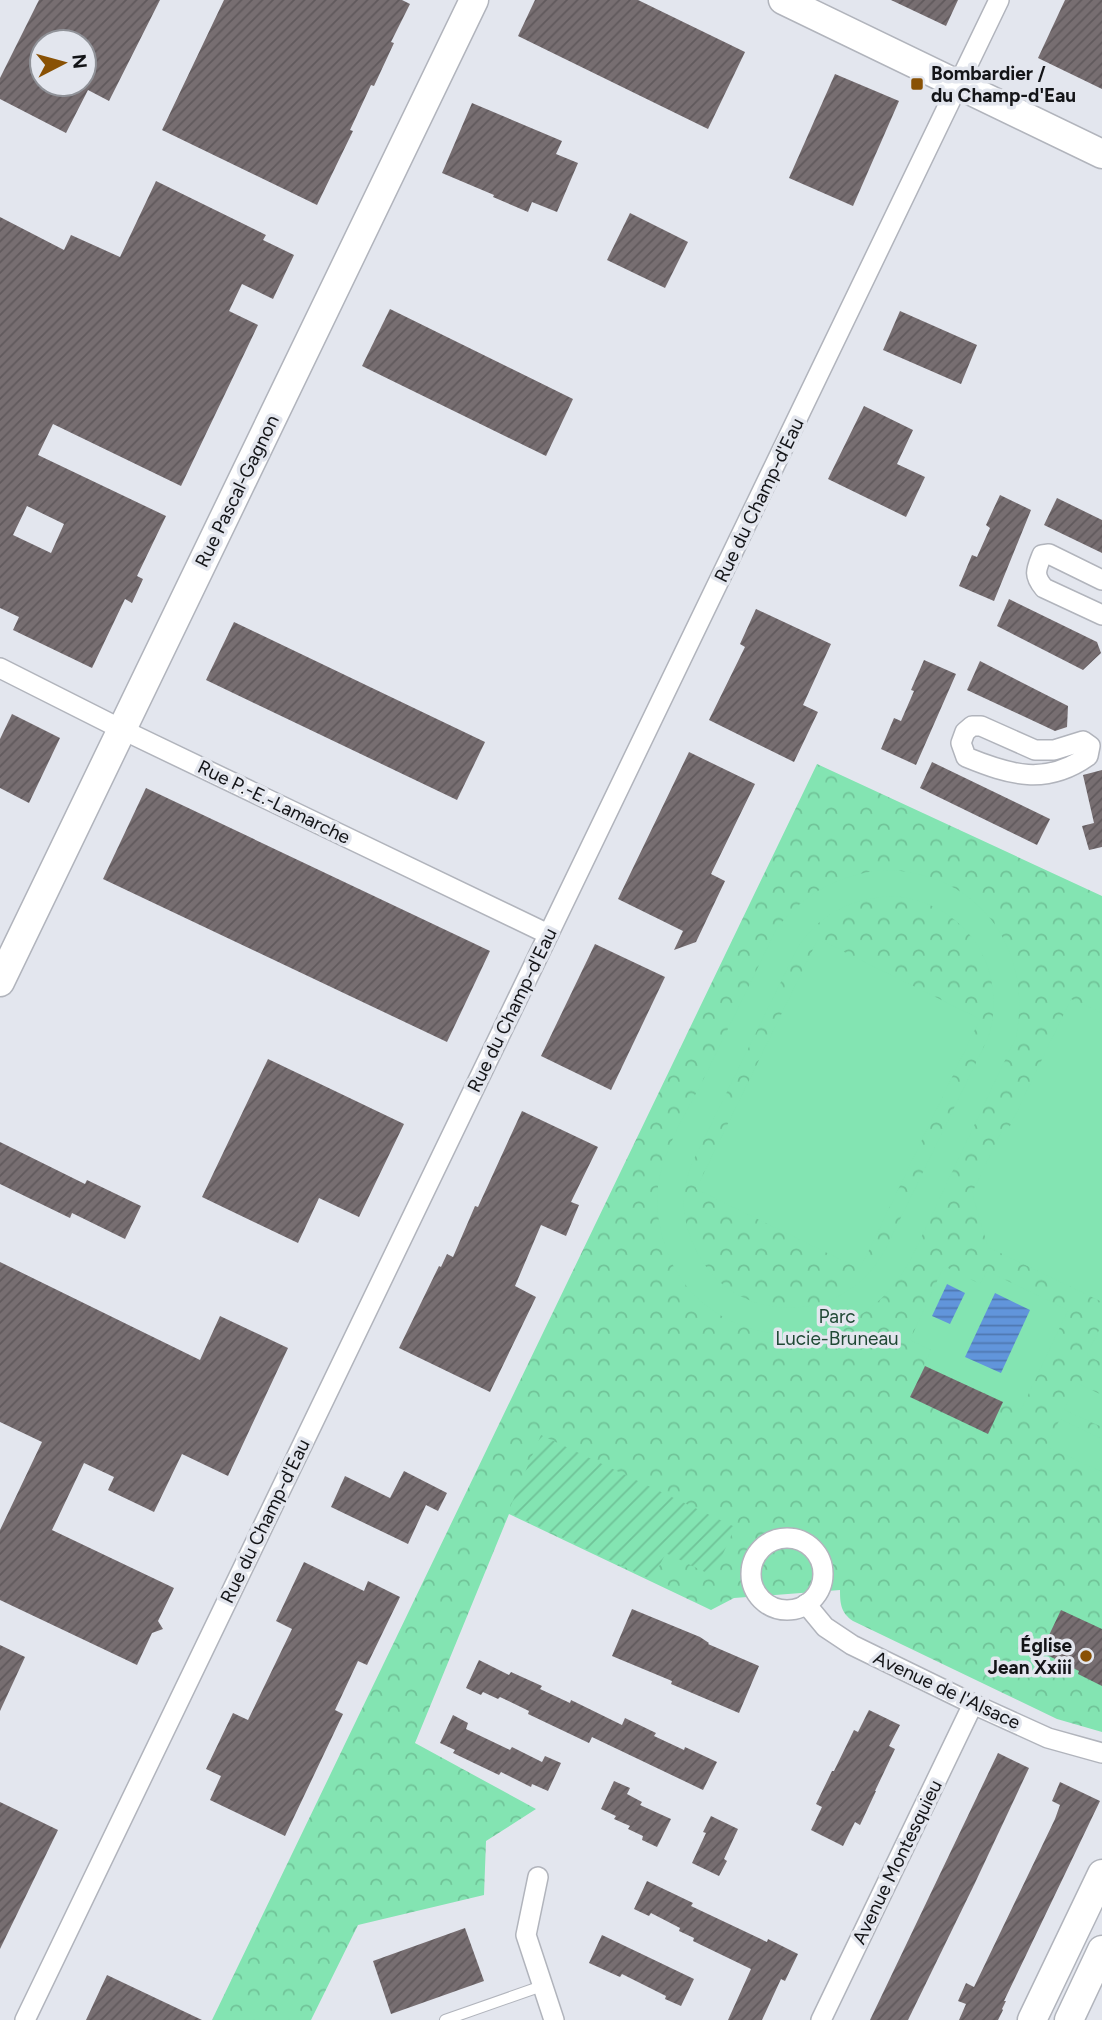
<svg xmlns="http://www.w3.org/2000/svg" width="1102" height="2020" viewBox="0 0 1102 2020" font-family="Figtree,sans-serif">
	<defs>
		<pattern id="park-crowns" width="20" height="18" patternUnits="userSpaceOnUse" patternTransform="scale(1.75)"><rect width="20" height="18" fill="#83e4b2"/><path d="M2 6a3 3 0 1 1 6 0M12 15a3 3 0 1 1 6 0" fill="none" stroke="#70c398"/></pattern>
		<pattern id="garden-furrows" width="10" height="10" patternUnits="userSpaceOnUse" patternTransform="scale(1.75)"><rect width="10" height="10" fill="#83e4b2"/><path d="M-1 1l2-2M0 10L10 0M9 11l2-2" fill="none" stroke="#70c398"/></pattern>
		<pattern id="water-rules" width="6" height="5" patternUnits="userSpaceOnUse" patternTransform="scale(1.75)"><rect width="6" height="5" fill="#6195db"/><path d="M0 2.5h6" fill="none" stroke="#4f78b1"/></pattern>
		<pattern id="building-hatch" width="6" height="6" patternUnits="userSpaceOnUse" patternTransform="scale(1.75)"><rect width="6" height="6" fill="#776e71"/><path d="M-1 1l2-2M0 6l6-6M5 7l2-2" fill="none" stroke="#60595c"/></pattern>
	</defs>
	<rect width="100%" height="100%" fill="#e3e6ee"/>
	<!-- park -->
	<path fill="url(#park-crowns)" d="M 817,764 L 1102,896 L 1102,1732 L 1057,1719 L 853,1621 C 841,1613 840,1604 840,1590 L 734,1598 L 711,1610 L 509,1514 L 415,1743 L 536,1809 L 486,1841 L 484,1895 L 358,1925 L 311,2020 L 212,2020 Z"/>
	<!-- garden -->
	<path fill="url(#garden-furrows)" d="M 541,1435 L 735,1527 L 713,1576 L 666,1553 L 652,1580 L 508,1512 Z"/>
	<!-- pitch -->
	<g fill="#83e4b2" fill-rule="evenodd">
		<path d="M 882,870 C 976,870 1034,946 1016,1037 L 911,1259 C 897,1284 878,1306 852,1320 C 785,1355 693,1325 667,1251 C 661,1234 657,1217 657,1199 C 658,1156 686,1114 705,1076 C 729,1027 753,977 777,928 C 804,893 839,875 882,870 ZM 893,896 C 966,902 1010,969 988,1038 L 888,1244 C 881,1257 874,1269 863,1279 C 817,1322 738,1317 703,1262 C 690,1242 682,1219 684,1195 C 685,1183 689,1171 694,1159 L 796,951 C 817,914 852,898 893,896 Z"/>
		<path d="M 818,939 L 980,1019 L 860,1269 L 696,1189 Z"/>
		<path d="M 1071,999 L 1102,1013 L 1102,1297 L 1100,1301 L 988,1247 L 972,1193 L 1004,1126 L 1009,1128 Z"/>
		<path d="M 944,1266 L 980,1284 L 987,1271 L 1068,1310 L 1021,1410 L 924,1365 L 931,1350 L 910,1340 Z"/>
		<path d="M 1102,1324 L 1102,1363 L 1087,1355 Z"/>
		<path d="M 1077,1383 L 1102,1395 L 1102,1427 L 1064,1410 Z"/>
		<path d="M 1060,1419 L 1102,1439 L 1102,1472 L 1046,1446 Z"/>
	</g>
	<!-- water -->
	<g fill="url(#water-rules)">
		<path d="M 947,1284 L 965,1293 L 950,1324 L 932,1316 Z"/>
		<path d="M 995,1293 L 1030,1310 L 1001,1373 L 965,1357 Z"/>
	</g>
	<!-- building -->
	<g fill="url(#building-hatch)" fill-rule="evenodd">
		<path d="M 39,0 L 160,0 L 109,101 L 88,90 L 66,133 L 0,99 L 0,78 ZM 42,42 L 84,42 L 84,84 L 42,84 Z"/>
		<path d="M 224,0 L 402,0 L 410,4 L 391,42 L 394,43 L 374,86 L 371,85 L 350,130 L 353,131 L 317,205 L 162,130 Z"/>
		<path d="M 535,0 L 638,0 L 745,52 L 708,129 L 518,36 Z"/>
		<path d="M 891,0 L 958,0 L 946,26 Z"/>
		<path d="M 1065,0 L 1102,0 L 1102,89 L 1038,58 Z"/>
		<path d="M 835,74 L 899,101 L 853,206 L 789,178 Z"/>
		<path d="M 472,103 L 562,141 L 556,154 L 578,163 L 557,212 L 532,202 L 528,212 L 493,197 L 494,195 L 442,173 Z"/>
		<path d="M 156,181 L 266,235 L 263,240 L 294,255 L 273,299 L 242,284 L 229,311 L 258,325 L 181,486 L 53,424 L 38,455 L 166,516 L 137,576 L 143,579 L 132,603 L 125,599 L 92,668 L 13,630 L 19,617 L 0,608 L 0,217 L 64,250 L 71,235 L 120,257 ZM 27,506 L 64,524 L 51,553 L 13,535 Z"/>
		<path d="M 630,213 L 688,242 L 665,288 L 607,260 Z"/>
		<path d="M 390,309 L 573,399 L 546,456 L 362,366 Z"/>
		<path d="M 900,311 L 977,345 L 961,384 L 883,350 Z"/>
		<path d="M 864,406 L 913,430 L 897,464 L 925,477 L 906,517 L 828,479 Z"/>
		<path d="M 1000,495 L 1031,510 L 994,601 L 959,586 L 972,555 L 977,557 L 990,528 L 986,525 Z"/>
		<path d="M 1057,498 L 1102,520 L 1102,553 L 1044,525 Z"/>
		<path d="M 1009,599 L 1097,642 L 1101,653 L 1083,670 L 997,626 Z"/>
		<path d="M 756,609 L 831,644 L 803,705 L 818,712 L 794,762 L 709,720 L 745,647 L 740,644 Z"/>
		<path d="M 234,622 L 485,742 L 457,800 L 206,680 Z"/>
		<path d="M 924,660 L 956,674 L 916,765 L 881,749 L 894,718 L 901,721 L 914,691 L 911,690 Z"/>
		<path d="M 980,661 L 1068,706 L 1067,727 L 1055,731 L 967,690 Z"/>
		<path d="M 12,714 L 60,738 L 29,803 L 0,788 L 0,739 Z"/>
		<path d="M 689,752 L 755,784 L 711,874 L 725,881 L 696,942 L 674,950 L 683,931 L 618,899 Z"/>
		<path d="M 932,762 L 1050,819 L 1037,845 L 920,788 Z"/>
		<path d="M 1102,770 L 1102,847 L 1089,850 L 1082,826 L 1094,823 L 1083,775 Z"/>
		<path d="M 146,788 L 490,951 L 447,1042 L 103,879 Z"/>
		<path d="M 595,944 L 665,977 L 611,1090 L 541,1056 Z"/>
		<path d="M 268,1059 L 404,1124 L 359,1217 L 319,1198 L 298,1243 L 202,1197 Z"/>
		<path d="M 522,1111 L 598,1147 L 571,1202 L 579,1205 L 566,1236 L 541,1225 L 515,1286 L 536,1297 L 490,1392 L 399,1348 L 439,1266 L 441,1267 L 447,1254 L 453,1257 L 475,1206 L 478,1207 Z"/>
		<path d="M 0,1142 L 85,1184 L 87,1180 L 141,1206 L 125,1239 L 72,1213 L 70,1218 L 0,1184 Z"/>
		<path d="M 0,1262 L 200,1360 L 220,1316 L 288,1348 L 228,1476 L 182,1454 L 154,1512 L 108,1490 L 114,1477 L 84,1463 L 52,1530 L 174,1588 L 158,1621 L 163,1629 L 152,1633 L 137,1665 L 0,1600 L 0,1530 L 42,1442 L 0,1422 Z"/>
		<path d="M 925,1366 L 1003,1402 L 988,1434 L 910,1397 Z"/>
		<path d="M 404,1471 L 447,1493 L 438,1511 L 426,1505 L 408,1544 L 331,1507 L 345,1476 L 390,1498 Z"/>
		<path d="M 304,1562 L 364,1591 L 368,1581 L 400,1597 L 367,1665 L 358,1661 L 335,1710 L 343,1714 L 285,1836 L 210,1800 L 221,1776 L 206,1769 L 233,1713 L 248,1720 L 292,1629 L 276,1621 Z"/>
		<path d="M 632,1609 L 700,1637 L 709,1643 L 708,1644 L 759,1666 L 739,1713 L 671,1684 L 672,1681 L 612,1656 Z"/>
		<path d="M 1061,1610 L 1102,1629 L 1102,1686 L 1078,1674 L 1079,1671 L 1041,1652 Z"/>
		<path d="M 0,1645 L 25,1657 L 0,1711 Z"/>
		<path d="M 479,1660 L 509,1675 L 511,1672 L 542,1686 L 540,1689 L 570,1703 L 571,1700 L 622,1725 L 625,1718 L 656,1733 L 654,1736 L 684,1750 L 685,1747 L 717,1762 L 703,1790 L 592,1737 L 589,1743 L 528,1714 L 529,1711 L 500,1697 L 498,1699 L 483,1692 L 481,1695 L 466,1688 Z"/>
		<path d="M 869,1710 L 900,1725 L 889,1746 L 895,1749 L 875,1791 L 876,1791 L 860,1825 L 855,1822 L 843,1846 L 811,1830 L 822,1807 L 816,1804 L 832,1771 L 834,1771 L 854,1730 L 858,1732 Z"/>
		<path d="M 453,1715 L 468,1723 L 466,1729 L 510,1750 L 512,1747 L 542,1762 L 545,1756 L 561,1763 L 548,1791 L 532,1784 L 531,1787 L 501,1772 L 499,1775 L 453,1753 L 455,1750 L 440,1743 Z"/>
		<path d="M 998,1753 L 1029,1768 L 974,1885 L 908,2020 L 870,2020 Z"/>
		<path d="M 614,1781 L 630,1788 L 627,1794 L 642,1802 L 640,1805 L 671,1819 L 657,1847 L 642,1840 L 643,1836 L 628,1829 L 630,1826 L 614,1819 L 616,1816 L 601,1809 Z"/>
		<path d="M 1060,1782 L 1100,1801 L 1004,2001 L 1006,2001 L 1002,2009 L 1003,2010 L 998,2020 L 959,2020 L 966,2004 L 958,2001 L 966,1983 L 974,1987 L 1055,1819 L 1060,1805 L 1052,1801 Z"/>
		<path d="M 0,1802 L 58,1830 L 0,1949 Z"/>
		<path d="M 711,1816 L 738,1829 L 724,1859 L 727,1861 L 719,1876 L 692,1863 L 706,1833 L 703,1832 Z"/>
		<path d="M 647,1881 L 693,1903 L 691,1906 L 767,1942 L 768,1939 L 798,1954 L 785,1981 L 781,1979 L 762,2020 L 728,2020 L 751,1969 L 693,1941 L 694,1938 L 679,1931 L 680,1928 L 651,1913 L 649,1916 L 634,1909 Z"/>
		<path d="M 465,1928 L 484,1981 L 391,2014 L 373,1961 Z"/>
		<path d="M 602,1935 L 694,1979 L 681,2006 L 665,1999 L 666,1996 L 622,1974 L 620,1977 L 589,1963 Z"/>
		<path d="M 107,1975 L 202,2020 L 86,2020 Z"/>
	</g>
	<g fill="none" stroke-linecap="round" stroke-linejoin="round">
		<defs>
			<path id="lane" d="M 445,2020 L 542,1986"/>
			<g id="street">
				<path d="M 1102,580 L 1049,554 L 1042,555 C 1036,570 1033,575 1044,588 L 1102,615"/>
				<path d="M 0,668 L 121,729 L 548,934"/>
				<path d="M 972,726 L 981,726 L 1035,750 L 1054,750 L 1083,741 L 1090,746 L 1088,756 C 1046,786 1010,775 966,757 L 961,743 L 965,732 Z"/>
				<circle cx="787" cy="1574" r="36"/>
				<path d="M 806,1604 L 825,1627 L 852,1645 L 973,1704 L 1048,1738 L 1102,1753"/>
				<path d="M 538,1877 L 526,1935 L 554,2020"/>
				<path d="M 25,2020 L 999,0"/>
				<path d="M 821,2020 L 973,1704"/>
			</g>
			<g id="secondary">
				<path d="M 783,0 L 1102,154"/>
				<path d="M 0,982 L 474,0"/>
				<path d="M 1032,2020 L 1102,1874"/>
				<path d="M 1069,2020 L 1102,1950"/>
			</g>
		</defs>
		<!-- lane casing -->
		<use href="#lane" stroke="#b1b4bc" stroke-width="12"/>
		<!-- street casing -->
		<use href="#street" stroke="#b1b4bc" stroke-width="22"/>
		<!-- secondary casing -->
		<use href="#secondary" stroke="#b1b4bc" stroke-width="31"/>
		<!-- lane -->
		<use href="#lane" stroke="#fff" stroke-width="10"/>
		<!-- street -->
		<use href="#street" stroke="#fff" stroke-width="19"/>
		<!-- secondary -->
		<use href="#secondary" stroke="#fff" stroke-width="28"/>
	</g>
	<!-- markers -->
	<g fill="#895104" stroke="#e3e6ee" stroke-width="2.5">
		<rect x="910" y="77" width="14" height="14" rx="3.5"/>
		<circle cx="1086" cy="1656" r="7"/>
	</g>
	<g text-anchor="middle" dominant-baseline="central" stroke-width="7" stroke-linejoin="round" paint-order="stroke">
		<!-- poi labels -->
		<g font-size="19" font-weight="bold" fill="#131417" stroke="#e3e6ee" text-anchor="start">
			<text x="931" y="73">Bombardier /<tspan x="931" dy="22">du Champ-d'Eau</tspan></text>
			<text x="1072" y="1645" text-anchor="end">Église<tspan x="1072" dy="22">Jean Xxiii</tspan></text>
		</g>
		<!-- street labels -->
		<g font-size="19" fill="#131417" stroke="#e3e6ee">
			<text transform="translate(237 491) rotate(-64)">Rue Pascal-Gagnon</text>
			<text transform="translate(759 500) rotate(-64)">Rue du Champ-d'Eau</text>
			<text transform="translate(274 802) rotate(26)">Rue P.-E.-Lamarche</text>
			<text transform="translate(512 1010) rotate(-64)">Rue du Champ-d'Eau</text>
			<text transform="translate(265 1521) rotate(-64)">Rue du Champ-d'Eau</text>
			<text transform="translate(947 1690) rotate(25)">Avenue de l'Alsace</text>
			<text transform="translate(897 1862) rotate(-64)">Avenue Montesquieu</text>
		</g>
		<!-- park labels -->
		<g font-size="19" fill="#204935" stroke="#e3e6ee">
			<text x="837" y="1316">Parc<tspan x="837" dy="22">Lucie-Bruneau</tspan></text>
		</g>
	</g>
	<!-- north arrow -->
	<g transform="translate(63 63) rotate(84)"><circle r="33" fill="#e3e6ee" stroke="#909298" stroke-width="2"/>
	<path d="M0-5L12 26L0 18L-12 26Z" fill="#895104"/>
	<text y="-10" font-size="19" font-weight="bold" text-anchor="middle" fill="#131417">N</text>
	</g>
</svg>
